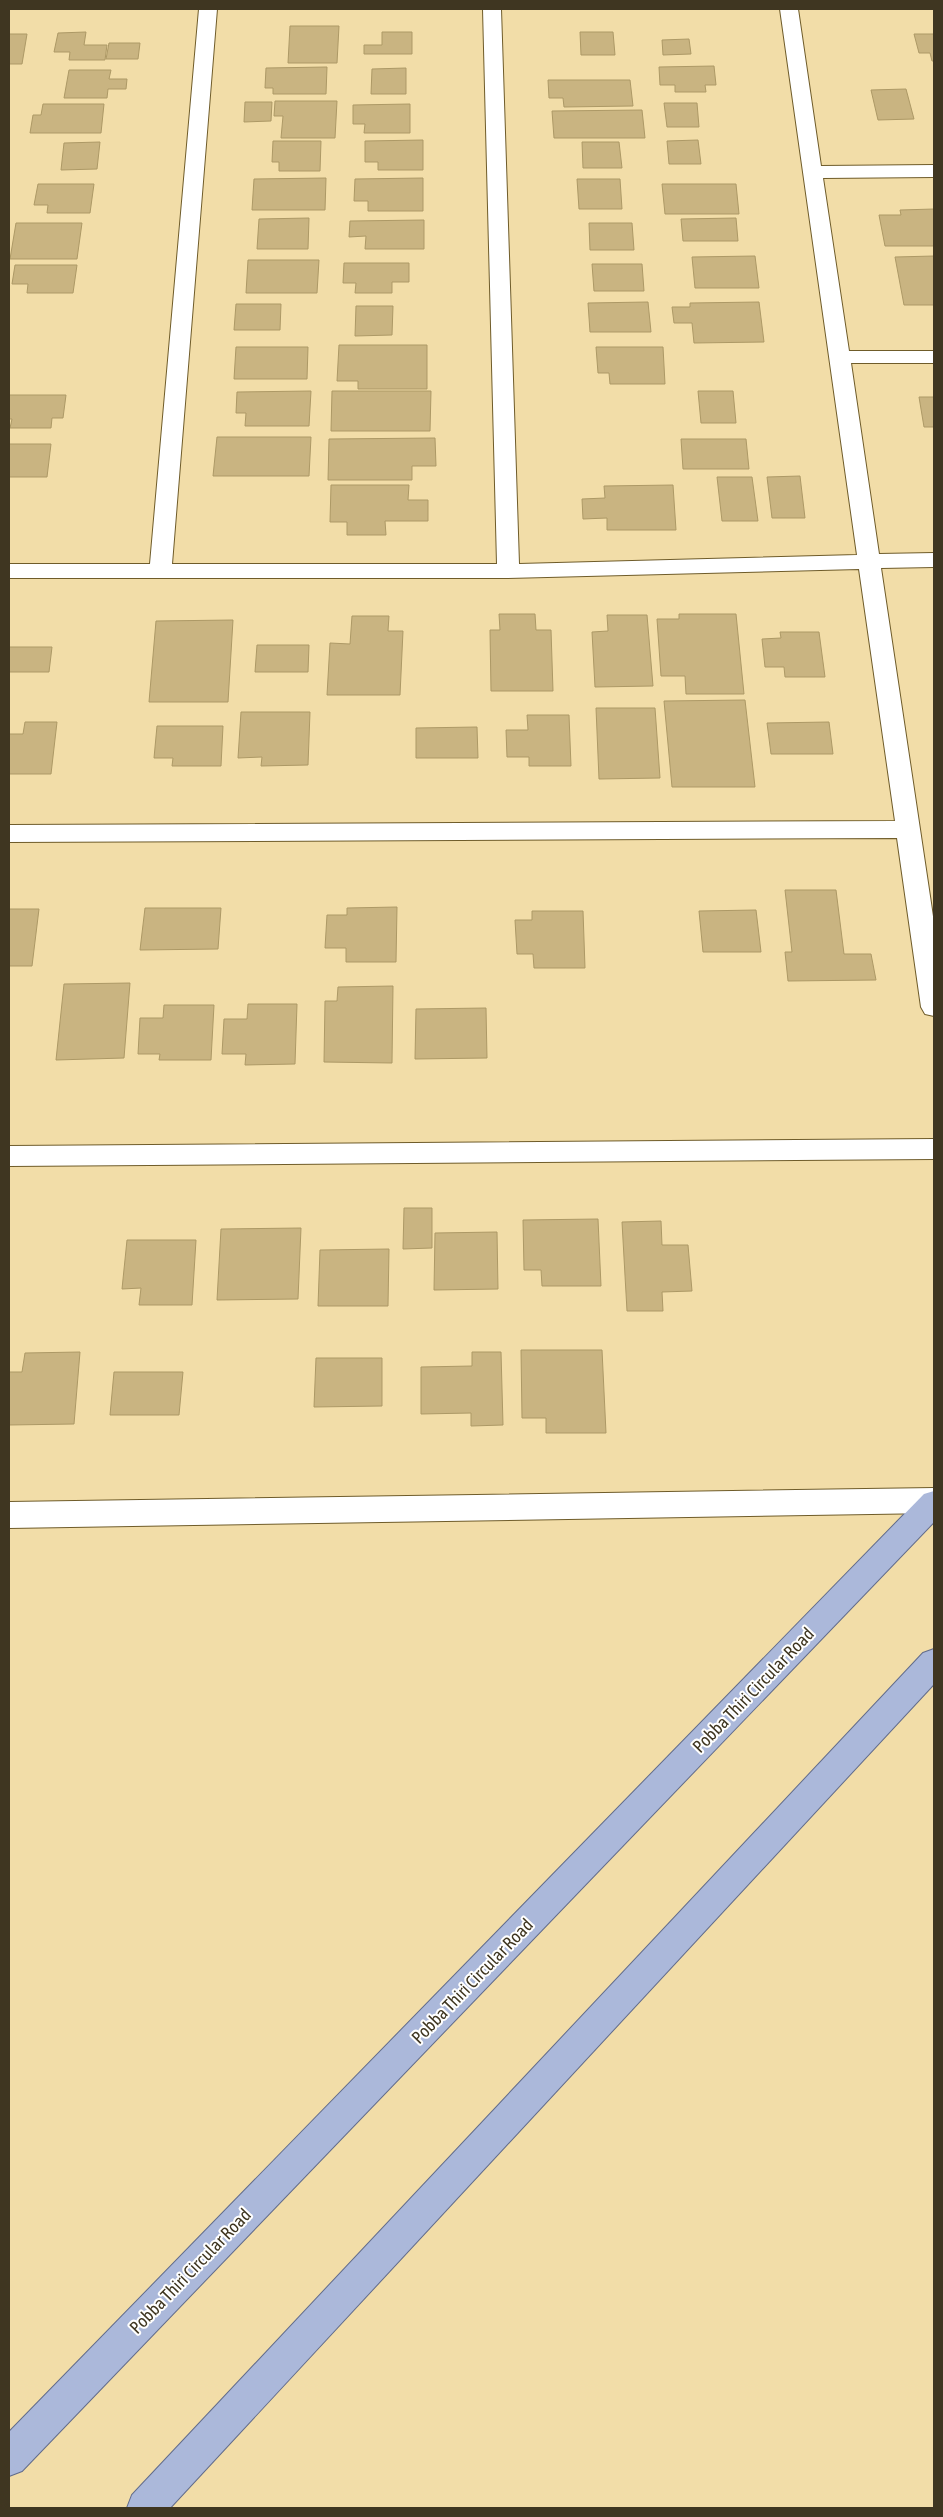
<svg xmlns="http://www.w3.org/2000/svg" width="943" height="2517" viewBox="0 0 943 2517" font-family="'Asap Condensed',sans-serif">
	<rect width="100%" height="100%" fill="#f2dda8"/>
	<!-- building -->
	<g fill="#c9b481" stroke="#ad9966">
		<path d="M 290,26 L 339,26 L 337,63 L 288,63 Z"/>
		<path d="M 86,32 L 84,45 L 107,45 L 105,60 L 69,60 L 70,52 L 54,52 L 58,33 Z"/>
		<path d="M 382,32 L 412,32 L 412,54 L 364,54 L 364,45 L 382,45 Z"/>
		<path d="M 580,32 L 613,32 L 615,55 L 581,55 Z"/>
		<path d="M 9,34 L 27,34 L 22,64 L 9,64 Z"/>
		<path d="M 914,34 L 934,34 L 934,61 L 932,61 L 930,53 L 919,53 Z"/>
		<path d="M 689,39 L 691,54 L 663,55 L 662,40 Z"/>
		<path d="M 109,43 L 140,43 L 138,59 L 106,59 Z"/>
		<path d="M 714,66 L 716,85 L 705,85 L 706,92 L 675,92 L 675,85 L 660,85 L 659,67 Z"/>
		<path d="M 327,67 L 326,94 L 273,94 L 273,88 L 265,88 L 266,68 Z"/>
		<path d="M 406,68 L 406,94 L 371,94 L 372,69 Z"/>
		<path d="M 69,70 L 111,70 L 109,79 L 127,79 L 126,89 L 108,89 L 107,98 L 64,98 Z"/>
		<path d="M 548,80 L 630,80 L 633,106 L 564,107 L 563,98 L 549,98 Z"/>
		<path d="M 906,89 L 914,119 L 878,120 L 871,90 Z"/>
		<path d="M 275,101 L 337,101 L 335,138 L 281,138 L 283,116 L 274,116 Z"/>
		<path d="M 245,102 L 272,102 L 271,121 L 244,122 Z"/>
		<path d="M 664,103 L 697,103 L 699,127 L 667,127 Z"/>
		<path d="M 43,104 L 104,104 L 101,133 L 30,133 L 33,115 L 41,115 Z"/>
		<path d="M 410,104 L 410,133 L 364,133 L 365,124 L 353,124 L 353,105 Z"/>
		<path d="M 642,110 L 645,138 L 554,138 L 552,111 Z"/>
		<path d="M 423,140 L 423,170 L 378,170 L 378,162 L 365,162 L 365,141 Z"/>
		<path d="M 698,140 L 701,164 L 669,164 L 667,141 Z"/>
		<path d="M 273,141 L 321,141 L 320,171 L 279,171 L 279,162 L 272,162 Z"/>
		<path d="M 100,142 L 97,169 L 61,170 L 64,143 Z"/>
		<path d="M 582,142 L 619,142 L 622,168 L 583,168 Z"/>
		<path d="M 326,178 L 325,210 L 252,210 L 254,179 Z"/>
		<path d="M 423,178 L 423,211 L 368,211 L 368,201 L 354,201 L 355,179 Z"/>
		<path d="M 577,179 L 620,179 L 622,209 L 579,209 Z"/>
		<path d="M 38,184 L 94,184 L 90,213 L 47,213 L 48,205 L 34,205 Z"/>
		<path d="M 662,184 L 736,184 L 739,214 L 665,214 Z"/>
		<path d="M 934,209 L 934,246 L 885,246 L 879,215 L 901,215 L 900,210 Z"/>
		<path d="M 309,218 L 308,249 L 257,249 L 259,219 Z"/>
		<path d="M 736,218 L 738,241 L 683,241 L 681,219 Z"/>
		<path d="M 424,220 L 424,249 L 365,249 L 366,236 L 349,237 L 350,221 Z"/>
		<path d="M 16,223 L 82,223 L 77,259 L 10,259 Z"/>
		<path d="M 589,223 L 632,223 L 634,250 L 590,250 Z"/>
		<path d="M 755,256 L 759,288 L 695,288 L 692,257 Z"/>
		<path d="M 934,256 L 934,305 L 904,305 L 895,257 Z"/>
		<path d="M 248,260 L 319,260 L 317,293 L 246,293 Z"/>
		<path d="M 344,263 L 409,263 L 409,282 L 392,282 L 392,293 L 355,293 L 356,283 L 343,283 Z"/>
		<path d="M 592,264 L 642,264 L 644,291 L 594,291 Z"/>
		<path d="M 15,265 L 77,265 L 73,293 L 27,293 L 28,284 L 12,284 Z"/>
		<path d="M 648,302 L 651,332 L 590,332 L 588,303 Z"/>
		<path d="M 759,302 L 764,342 L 694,343 L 692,323 L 674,323 L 672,307 L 690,307 L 690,303 Z"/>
		<path d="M 236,304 L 281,304 L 280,330 L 234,330 Z"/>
		<path d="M 356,306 L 393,306 L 392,335 L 355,336 Z"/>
		<path d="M 339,345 L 427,345 L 427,389 L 358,389 L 358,381 L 337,381 Z"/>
		<path d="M 236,347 L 308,347 L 307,379 L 234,379 Z"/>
		<path d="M 596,347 L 663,347 L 665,384 L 610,384 L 609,373 L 598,373 Z"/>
		<path d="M 311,391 L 309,426 L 245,426 L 246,413 L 236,413 L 237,392 Z"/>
		<path d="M 332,391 L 431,391 L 430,431 L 331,431 Z"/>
		<path d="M 698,391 L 733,391 L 736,423 L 701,423 Z"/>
		<path d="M 9,395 L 66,395 L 63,418 L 52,418 L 51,428 L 10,428 L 12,419 L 9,419 Z"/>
		<path d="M 919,397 L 934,397 L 934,427 L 924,427 Z"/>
		<path d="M 217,437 L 311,437 L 309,476 L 213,476 Z"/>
		<path d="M 435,438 L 436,466 L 412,466 L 412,480 L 328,480 L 329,439 Z"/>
		<path d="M 681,439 L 746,439 L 749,469 L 683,469 Z"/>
		<path d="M 9,444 L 51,444 L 47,477 L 9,477 Z"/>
		<path d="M 800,476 L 805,518 L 772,518 L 767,477 Z"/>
		<path d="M 717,477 L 752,477 L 758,521 L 722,521 Z"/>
		<path d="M 331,485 L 409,485 L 408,500 L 428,500 L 428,521 L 385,521 L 386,535 L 347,535 L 347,522 L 330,522 Z"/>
		<path d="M 673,485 L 676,530 L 607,530 L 607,518 L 583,519 L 582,499 L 605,498 L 604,486 Z"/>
		<path d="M 499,614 L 535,614 L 536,630 L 551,630 L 553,691 L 491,691 L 490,630 L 500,630 Z"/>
		<path d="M 679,614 L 736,614 L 744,694 L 686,694 L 685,676 L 661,676 L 657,619 L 679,619 Z"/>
		<path d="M 607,615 L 647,615 L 653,686 L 595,687 L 592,632 L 608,631 Z"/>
		<path d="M 352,616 L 389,616 L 388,631 L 403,631 L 400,695 L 327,695 L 330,643 L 350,644 Z"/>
		<path d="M 233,620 L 228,702 L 149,702 L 156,621 Z"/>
		<path d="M 780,632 L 819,632 L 825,677 L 785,677 L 784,667 L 765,667 L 762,639 L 781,638 Z"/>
		<path d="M 257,645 L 309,645 L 308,672 L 255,672 Z"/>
		<path d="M 9,647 L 52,647 L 49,672 L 9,672 Z"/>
		<path d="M 745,700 L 755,787 L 672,787 L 664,701 Z"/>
		<path d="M 596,708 L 655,708 L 660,778 L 599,779 Z"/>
		<path d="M 241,712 L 310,712 L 308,765 L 261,766 L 262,757 L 238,758 Z"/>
		<path d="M 527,715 L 569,715 L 571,766 L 529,766 L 529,757 L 507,757 L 506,730 L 528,730 Z"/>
		<path d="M 25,722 L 57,722 L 51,774 L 9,774 L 9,734 L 23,734 Z"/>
		<path d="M 829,722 L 833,754 L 771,754 L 767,723 Z"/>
		<path d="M 157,726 L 223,726 L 221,766 L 172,766 L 173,758 L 154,758 Z"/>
		<path d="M 477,727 L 478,758 L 416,758 L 416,728 Z"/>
		<path d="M 785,890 L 836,890 L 844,954 L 871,954 L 876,980 L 788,981 L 785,952 L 792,952 Z"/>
		<path d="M 397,907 L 396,962 L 346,962 L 346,948 L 325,948 L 327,915 L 347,915 L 347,908 Z"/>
		<path d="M 145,908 L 221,908 L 218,949 L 140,950 Z"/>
		<path d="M 9,909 L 39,909 L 32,966 L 9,966 Z"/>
		<path d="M 756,910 L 761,952 L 703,952 L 699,911 Z"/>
		<path d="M 532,911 L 583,911 L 585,968 L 534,968 L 533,954 L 517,954 L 515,920 L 532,920 Z"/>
		<path d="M 130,983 L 124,1058 L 56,1060 L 64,984 Z"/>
		<path d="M 393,986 L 392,1063 L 324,1062 L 325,1001 L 337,1001 L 338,987 Z"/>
		<path d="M 248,1004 L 297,1004 L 295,1064 L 245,1065 L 246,1054 L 222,1054 L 224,1019 L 247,1019 Z"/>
		<path d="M 164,1005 L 214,1005 L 211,1060 L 159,1060 L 160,1054 L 138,1054 L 140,1018 L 163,1018 Z"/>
		<path d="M 486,1008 L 487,1058 L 415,1059 L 416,1009 Z"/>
		<path d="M 404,1208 L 432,1208 L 432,1248 L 403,1249 Z"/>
		<path d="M 598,1219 L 601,1286 L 542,1286 L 541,1270 L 524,1270 L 523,1220 Z"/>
		<path d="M 661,1221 L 662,1245 L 688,1245 L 692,1291 L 662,1292 L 663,1311 L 627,1311 L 622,1222 Z"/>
		<path d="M 301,1228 L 298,1299 L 217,1300 L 221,1229 Z"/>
		<path d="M 497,1232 L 498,1289 L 434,1290 L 435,1233 Z"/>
		<path d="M 127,1240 L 196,1240 L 192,1305 L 139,1305 L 141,1288 L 122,1289 Z"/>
		<path d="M 389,1249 L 388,1306 L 318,1306 L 320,1250 Z"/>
		<path d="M 521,1350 L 602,1350 L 606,1433 L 546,1433 L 546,1418 L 522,1418 Z"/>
		<path d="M 80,1352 L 74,1424 L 9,1425 L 9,1372 L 22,1372 L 25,1353 Z"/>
		<path d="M 472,1352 L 501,1352 L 503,1425 L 471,1426 L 471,1413 L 421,1414 L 421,1367 L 472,1366 Z"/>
		<path d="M 316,1358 L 382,1358 L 382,1406 L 314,1407 Z"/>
		<path d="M 114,1372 L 183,1372 L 179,1415 L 110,1415 Z"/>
	</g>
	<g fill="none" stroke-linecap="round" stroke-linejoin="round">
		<defs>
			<g id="minor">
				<path d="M 199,9 L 217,9 L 172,564 L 497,564 L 483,9 L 501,9 L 519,564 L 857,555 L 780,9 L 798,9 L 821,166 L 934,165 L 934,177 L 823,178 L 849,351 L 934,351 L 934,363 L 851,363 L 879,554 L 934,553 L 934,567 L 881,568 L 934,923 L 934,1016 L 925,1014 L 921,1007 L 897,838 L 9,842 L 9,825 L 895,821 L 859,569 L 508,578 L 9,578 L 9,564 L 150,564 Z"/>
				<path d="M 934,1139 L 934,1159 L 9,1166 L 9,1146 Z"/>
				<path d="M 934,1488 L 934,1513 L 9,1528 L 9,1502 Z"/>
			</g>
			<g id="primary">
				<path d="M 934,1491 L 934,1522 L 22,2471 L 9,2476 L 9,2432 L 924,1494 Z"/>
				<path d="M 934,1649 L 934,1684 L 170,2508 L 127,2508 L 132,2495 L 923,1653 Z"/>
			</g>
		</defs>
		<!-- minor casing -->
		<use href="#minor" stroke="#6f5c2a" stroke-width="2"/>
		<!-- primary casing -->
		<use href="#primary" stroke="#616b8a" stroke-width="2"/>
		<!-- minor -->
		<use href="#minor" fill="#fff" fill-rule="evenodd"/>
		<!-- primary -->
		<use href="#primary" fill="#abb8da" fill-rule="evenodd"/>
	</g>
	<g text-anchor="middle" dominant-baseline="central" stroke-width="4" stroke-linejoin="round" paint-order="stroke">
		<!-- near-street labels -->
		<g font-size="18" fill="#3f3621" stroke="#fff">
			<text transform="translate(753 1690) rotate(-46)">Pobba Thiri Circular Road</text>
			<text transform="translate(472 1981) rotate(-46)">Pobba Thiri Circular Road</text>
			<text transform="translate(190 2271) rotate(-46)">Pobba Thiri Circular Road</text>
		</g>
	</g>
	<!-- border -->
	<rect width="943" height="2517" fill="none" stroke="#3f3621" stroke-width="20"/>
</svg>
